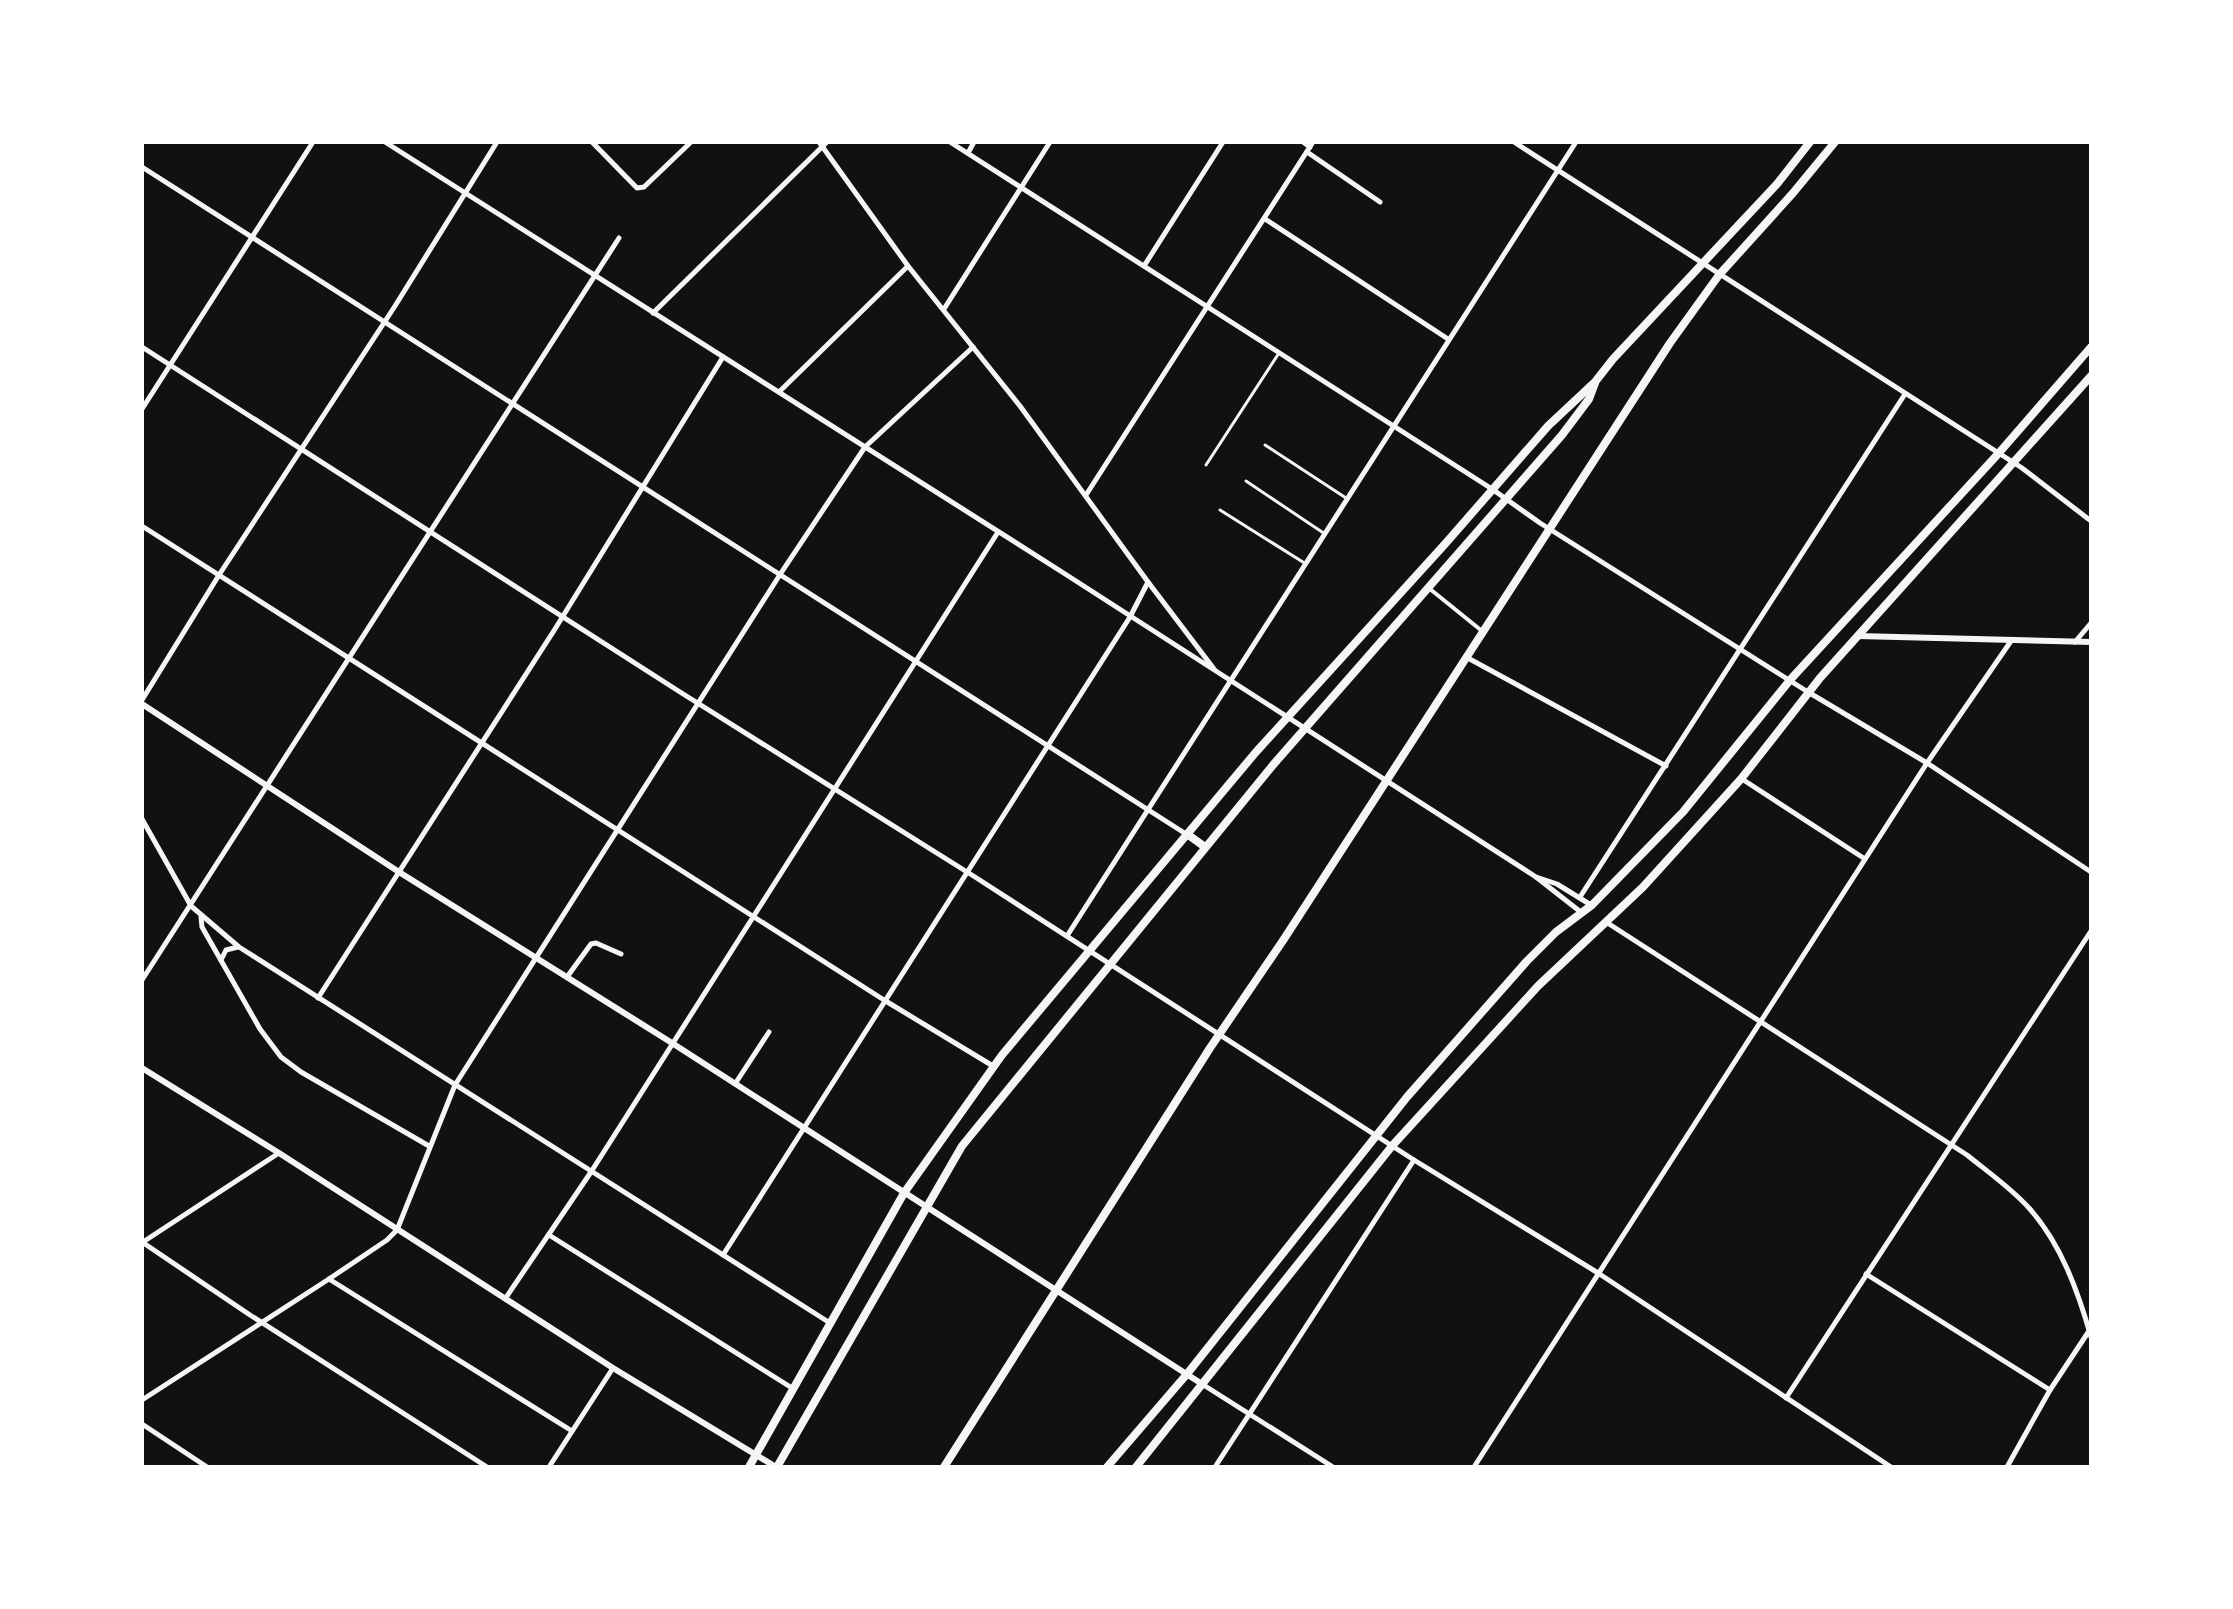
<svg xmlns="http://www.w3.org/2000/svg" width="2233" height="1609" viewBox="0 0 2233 1609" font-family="'Golos Text',sans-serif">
	<rect width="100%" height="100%" fill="#111"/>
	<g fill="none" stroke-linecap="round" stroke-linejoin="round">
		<!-- service -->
		<g stroke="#f5f5f5" stroke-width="3">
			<path d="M 1265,445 L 1346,498"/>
			<path d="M 1206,465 L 1279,353"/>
			<path d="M 1246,481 L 1325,534"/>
			<path d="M 1220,510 L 1306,564"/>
		</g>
		<!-- pedestrian -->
		<path stroke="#f5f5f5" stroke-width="4" d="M 1430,589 L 1482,631"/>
		<!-- minor -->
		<g stroke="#f5f5f5" stroke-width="5">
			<path d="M 385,142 L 1062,572 L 1536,877 L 1582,913"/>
			<path d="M 592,142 L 637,188 L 644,187 L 691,142"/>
			<path d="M 819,142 L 908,266 L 1020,406 L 1148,582 L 1214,669"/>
			<path d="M 950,142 L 1492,489 L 1540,523 L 1808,692 L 1927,763 L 2091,872"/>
			<path d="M 1303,142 L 1310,147"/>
			<path d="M 1514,142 L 2022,468 L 2091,521"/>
			<path d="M 1307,152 L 1380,202"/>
			<path d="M 968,153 L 974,142"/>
			<path d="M 142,167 L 1186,834"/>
			<path d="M 1265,219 L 1448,339"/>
			<path d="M 1144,266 L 1223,142"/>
			<path d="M 944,309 L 1050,142"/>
			<path d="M 653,313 L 827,142"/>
			<path d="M 142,347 L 680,692 L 975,877 L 1414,1160 L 1598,1273 L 1891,1467"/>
			<path d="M 779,392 L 908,266"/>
			<path d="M 142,409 L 313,142"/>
			<path d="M 1086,495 L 1313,142"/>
			<path d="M 142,526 L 884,1000 L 993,1066"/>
			<path d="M 2075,642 L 2091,623"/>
			<path d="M 1466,657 L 1666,766"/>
			<path d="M 142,700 L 219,575 L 395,306 L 497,142"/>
			<path d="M 1742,779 L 1865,859"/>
			<path d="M 142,819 L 191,906 L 239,947 L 830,1323"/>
			<path d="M 1536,877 L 1557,884 L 1591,905"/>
			<path d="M 1580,897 L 1905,394"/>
			<path d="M 201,917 L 202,927 L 260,1029 L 281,1057 L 301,1072 L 429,1146"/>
			<path d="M 1606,922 L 1967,1155 C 1988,1172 2011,1188 2029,1208 C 2061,1244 2078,1291 2091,1337"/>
			<path d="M 1067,936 L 1576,142"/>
			<path d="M 221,960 L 226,950 L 238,947"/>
			<path d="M 567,977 L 591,944 L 596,943 L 621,954"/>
			<path d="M 142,980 L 619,238"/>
			<path d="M 318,998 L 555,629 L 723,357"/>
			<path d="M 735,1084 L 769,1032"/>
			<path d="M 549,1235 L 792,1388"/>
			<path d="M 142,1242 L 250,1315 L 487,1467"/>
			<path d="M 143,1242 L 279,1153"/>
			<path d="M 723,1255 L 1130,617 L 1148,582"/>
			<path d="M 1866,1274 L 2050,1390"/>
			<path d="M 329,1279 L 572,1431"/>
			<path d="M 505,1299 L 591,1172 L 998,532"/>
			<path d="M 1202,1384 L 1333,1467"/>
			<path d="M 1786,1398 L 2091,931"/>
			<path d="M 142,1400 L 329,1279 L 387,1240 L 397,1230 L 455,1085 L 781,573 L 865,447 L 973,347"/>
			<path d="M 142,1424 L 207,1467"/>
			<path d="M 549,1467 L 613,1368"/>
			<path d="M 1215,1467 L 1414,1160"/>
			<path d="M 1474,1467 L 1927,763 L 2011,641"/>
			<path d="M 2007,1467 L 2050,1390 L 2089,1331"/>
		</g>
		<!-- tertiary -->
		<g stroke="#f5f5f5" stroke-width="6">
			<path d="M 1858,636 L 2091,642"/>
			<path d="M 142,704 L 399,872 L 672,1043 L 1202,1384"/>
			<path d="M 142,1068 L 279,1153 L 613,1368 L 776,1467"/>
		</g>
		<!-- primary -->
		<g stroke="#f5f5f5" stroke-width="8">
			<path d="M 1187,834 L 1205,847"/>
			<path d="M 749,1467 L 904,1193 L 1002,1055 L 1256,752 L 1445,544 L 1548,426 L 1595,382 L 1613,359 L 1777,184 L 1810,142"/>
			<path d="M 777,1467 L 962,1146 L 1273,765 L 1562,435 L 1589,399 L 1595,383"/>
			<path d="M 944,1467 L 1210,1048 L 1284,939 L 1670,343 L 1719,275 L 1793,193 L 1835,142"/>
			<path d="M 1107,1467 L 1187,1374 L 1407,1097 L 1527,961 L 1556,932 L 1592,905 L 1683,812 L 1790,680 L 1998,454 L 2091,347"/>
			<path d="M 1136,1467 L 1392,1146 L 1538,986 L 1643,887 L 1741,779 L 1820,678 L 2091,376"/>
		</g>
	</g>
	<!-- border -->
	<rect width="2233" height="1609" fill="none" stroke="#ffffff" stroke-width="288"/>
</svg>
